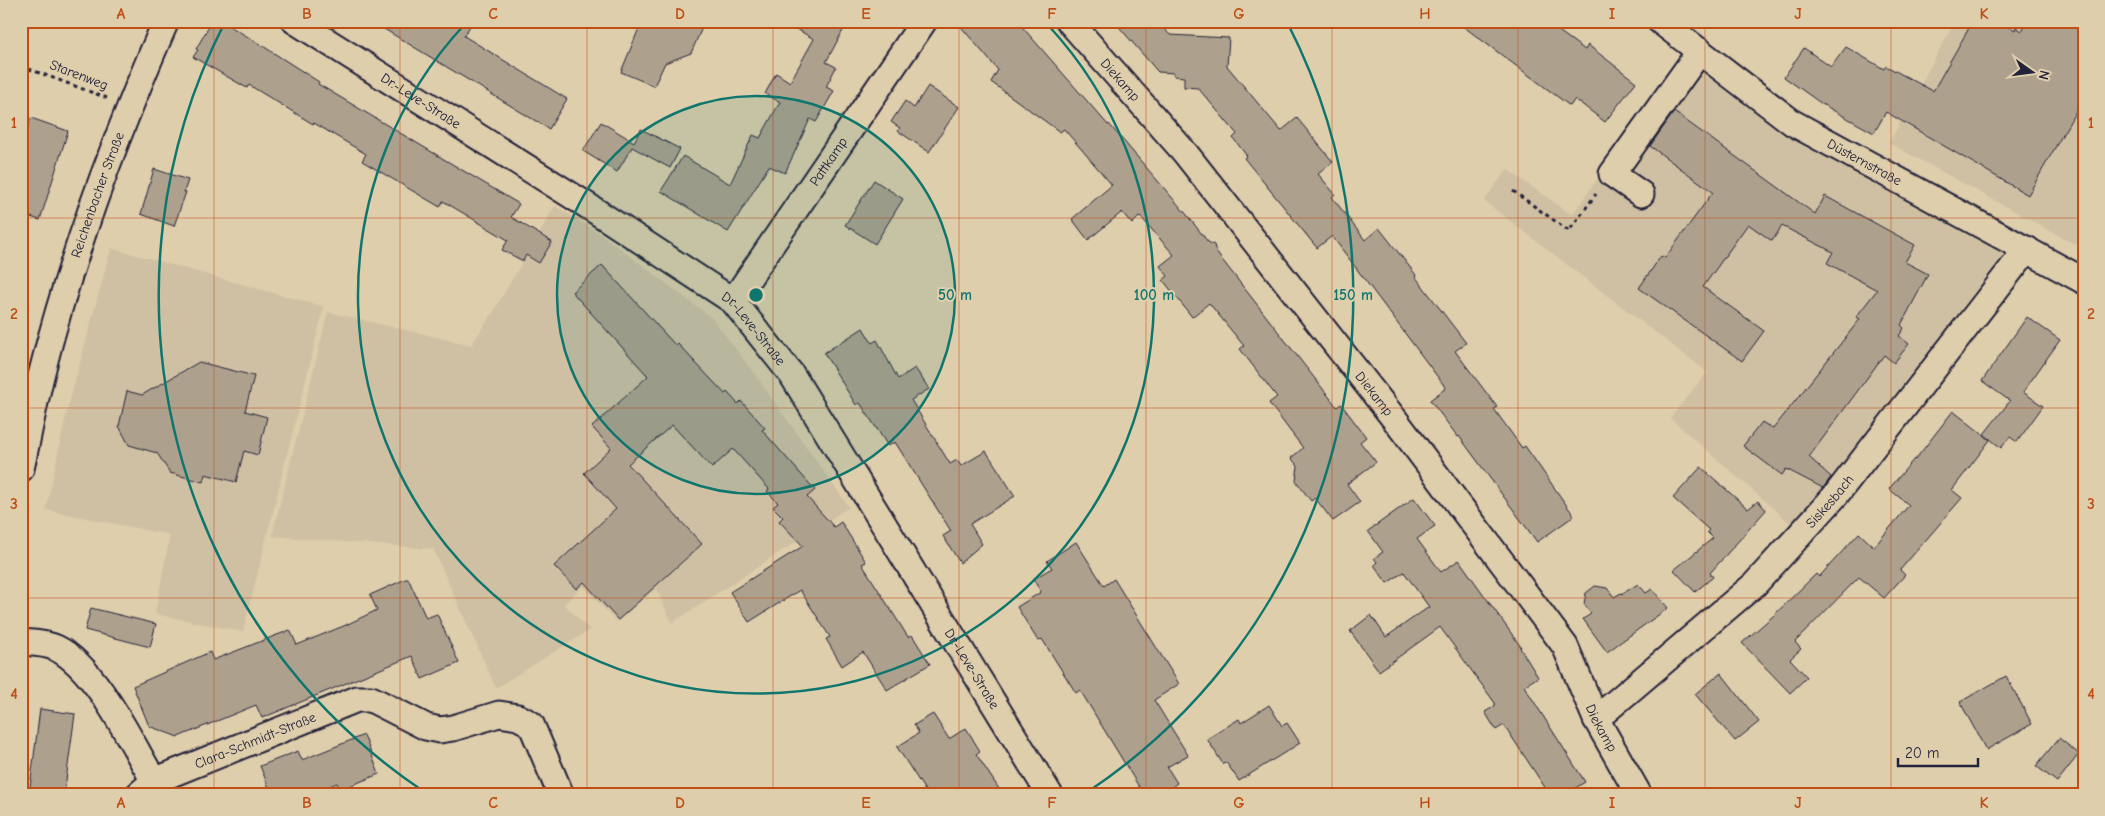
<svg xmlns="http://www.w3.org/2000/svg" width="2105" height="816" viewBox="0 0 2105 816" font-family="'Comic Neue',sans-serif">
	<rect width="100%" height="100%" fill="#dfceac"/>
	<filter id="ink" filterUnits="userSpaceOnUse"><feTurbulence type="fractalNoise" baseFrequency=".02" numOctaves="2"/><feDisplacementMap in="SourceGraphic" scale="10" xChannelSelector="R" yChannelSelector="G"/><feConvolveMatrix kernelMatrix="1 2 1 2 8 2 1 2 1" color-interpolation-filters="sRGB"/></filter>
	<g filter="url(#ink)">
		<!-- built -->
		<g fill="#d0c0a3">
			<path d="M 1955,21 L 2084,21 L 2084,230 L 2076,245 L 1889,143 Z"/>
			<path d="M 1683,58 L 1789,137 L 2006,251 L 1825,485 L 1791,524 L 1670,418 L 1707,372 L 1484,201 L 1507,169 L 1572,215 Z"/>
			<path d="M 555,206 L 601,234 L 713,319 L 756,376 L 849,507 L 672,623 L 656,589 L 617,622 L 583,586 L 564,604 L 590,630 L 496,688 L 433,549 L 272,536 L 328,312 L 471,345 L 492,314 Z"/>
			<path d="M 111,248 L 324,307 L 243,632 L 155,614 L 170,535 L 46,510 L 66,415 Z"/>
		</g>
		<!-- building -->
		<g fill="#ada18e" stroke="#22223b">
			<path d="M 212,21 L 221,21 L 255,41 L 319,82 L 318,84 L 519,204 L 511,217 L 552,242 L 539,263 L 526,255 L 523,261 L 502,250 L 508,240 L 443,201 L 440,207 L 362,161 L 366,154 L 314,123 L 313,124 L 249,85 L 247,88 L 193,57 L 198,50 L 196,49 Z"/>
			<path d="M 371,21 L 473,21 L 464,36 L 567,99 L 549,129 Z"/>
			<path d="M 642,21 L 705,21 L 691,53 L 665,63 L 654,86 L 621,72 Z"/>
			<path d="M 782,21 L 848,21 L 826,62 L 836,67 L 826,87 L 834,91 L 816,122 L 810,119 L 785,173 L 769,166 L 728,232 L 661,191 L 683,156 L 730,184 L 753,135 L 760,138 L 780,102 L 765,94 L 776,73 L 790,82 L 814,39 Z"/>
			<path d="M 956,21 L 1017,21 L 1108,125 L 1109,124 L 1187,215 L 1208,242 L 1214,245 L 1216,252 L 1337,407 L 1341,404 L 1366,437 L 1360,442 L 1376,462 L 1347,484 L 1360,502 L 1333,521 L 1315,498 L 1311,501 L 1296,481 L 1298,466 L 1291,458 L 1303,448 L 1269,403 L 1277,397 L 1240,349 L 1244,346 L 1209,303 L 1192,317 L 1163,280 L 1168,276 L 1160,266 L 1174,255 L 1140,216 L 1132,224 L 1122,212 L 1088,240 L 1072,219 L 1112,185 L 1064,129 L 1060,132 L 991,82 L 998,70 Z"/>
			<path d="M 1114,21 L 1157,21 L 1170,35 L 1229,38 L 1227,66 L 1281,131 L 1297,118 L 1333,162 L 1318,174 L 1335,194 L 1332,197 L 1365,240 L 1379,228 L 1416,275 L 1415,276 L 1466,343 L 1455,351 L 1497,407 L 1494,409 L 1522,448 L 1525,446 L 1574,516 L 1537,542 L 1459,436 L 1458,437 L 1430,400 L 1446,388 L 1332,236 L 1317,248 L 1244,158 L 1247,156 L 1233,138 L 1237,134 L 1198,88 L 1184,87 L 1184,77 L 1174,76 L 1174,73 L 1158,72 Z"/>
			<path d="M 1456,21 L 1545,21 L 1585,50 L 1588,45 L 1636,82 L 1605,122 L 1575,99 L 1570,106 Z"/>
			<path d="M 1973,21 L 2000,21 L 2015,30 L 2016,27 L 2022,31 L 2027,21 L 2069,21 L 2084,30 L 2084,97 L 2028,195 L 1886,112 L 1874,133 L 1822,104 L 1784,77 L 1804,48 L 1831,67 L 1846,47 L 1884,69 L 1886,66 L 1933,91 Z"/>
			<path d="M 928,86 L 959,107 L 929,152 L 898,131 L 900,128 L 891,122 L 905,101 L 914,108 Z"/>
			<path d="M 1674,112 L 1815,214 L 1825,196 L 1915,245 L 1905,262 L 1928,274 L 1901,325 L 1904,328 L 1899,336 L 1909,344 L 1894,363 L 1884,355 L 1809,457 L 1831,477 L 1823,488 L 1786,469 L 1782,475 L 1743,446 L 1762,422 L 1773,429 L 1860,319 L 1856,317 L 1877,290 L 1827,263 L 1833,252 L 1782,226 L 1772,241 L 1748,224 L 1703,287 L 1764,331 L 1742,361 L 1639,288 L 1661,256 L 1665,258 L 1713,192 L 1650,146 Z"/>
			<path d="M 31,118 L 68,131 L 40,220 L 21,214 L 21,146 Z"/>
			<path d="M 601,122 L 634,142 L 641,129 L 680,149 L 670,168 L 632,147 L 617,172 L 583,151 Z"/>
			<path d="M 154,169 L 188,180 L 184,192 L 186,192 L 174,226 L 141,214 Z"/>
			<path d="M 874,180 L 903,199 L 875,244 L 845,225 Z"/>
			<path d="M 602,265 L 676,346 L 678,344 L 725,394 L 727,392 L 738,404 L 741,401 L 765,428 L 762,430 L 815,490 L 807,497 L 834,527 L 841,522 L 866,562 L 862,564 L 908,637 L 912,635 L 930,664 L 887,690 L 863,652 L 842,666 L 826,639 L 830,637 L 800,590 L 749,622 L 730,592 L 803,546 L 779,521 L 783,517 L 773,507 L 778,503 L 767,491 L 769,489 L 733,449 L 712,468 L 672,425 L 628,464 L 702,544 L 618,620 L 584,582 L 576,589 L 554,566 L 616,509 L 584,473 L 611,448 L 592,427 L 648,376 L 572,292 Z"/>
			<path d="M 2027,317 L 2060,340 L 2023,392 L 2043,406 L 2017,442 L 2010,437 L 2001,448 L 1984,434 L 2010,401 L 1982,381 Z"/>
			<path d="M 863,328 L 872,343 L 877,340 L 898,379 L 915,368 L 929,389 L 911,400 L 950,464 L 957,460 L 961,466 L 986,451 L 1015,496 L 970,524 L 982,544 L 960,563 L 943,536 L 951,531 L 895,442 L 888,446 L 860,403 L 856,405 L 824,353 Z"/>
			<path d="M 199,362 L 254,376 L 245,411 L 267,417 L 258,455 L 244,451 L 236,482 L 205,474 L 203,482 L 170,473 L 157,453 L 129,445 L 119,426 L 127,391 L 142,395 Z"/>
			<path d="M 1953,411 L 1990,440 L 1952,490 L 1962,498 L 1900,570 L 1905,575 L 1884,598 L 1859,577 L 1795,642 L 1801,649 L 1790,659 L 1807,677 L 1790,693 L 1742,643 L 1772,617 L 1816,574 L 1819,577 L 1859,533 L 1874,547 L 1909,505 L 1889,489 L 1914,459 L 1915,460 Z"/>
			<path d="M 1701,467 L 1748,509 L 1758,501 L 1766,510 L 1710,573 L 1713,577 L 1695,592 L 1674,570 L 1713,538 L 1707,532 L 1709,530 L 1673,498 Z"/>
			<path d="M 1414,498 L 1435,526 L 1417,539 L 1441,572 L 1459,560 L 1521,647 L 1520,648 L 1538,677 L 1524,686 L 1585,782 L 1564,795 L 1550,795 L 1504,725 L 1496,730 L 1485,712 L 1495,706 L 1495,703 L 1440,627 L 1379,671 L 1350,631 L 1371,615 L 1386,637 L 1429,607 L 1404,572 L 1387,583 L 1374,565 L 1377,562 L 1374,558 L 1383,552 L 1368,531 Z"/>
			<path d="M 1076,542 L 1104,586 L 1114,579 L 1179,684 L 1154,700 L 1188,755 L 1167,767 L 1177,783 L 1172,787 L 1177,795 L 1144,795 L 1080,690 L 1076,693 L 1042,639 L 1038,641 L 1017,607 L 1041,592 L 1033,579 L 1052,568 L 1047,561 Z"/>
			<path d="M 408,578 L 426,618 L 437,614 L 459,663 L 422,679 L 412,656 L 262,718 L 256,705 L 178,737 L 149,726 L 133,686 L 210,652 L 213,660 L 290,630 L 297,645 L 346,625 L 377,610 L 370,595 Z"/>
			<path d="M 1638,584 L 1646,593 L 1652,589 L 1668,608 L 1607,652 L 1583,619 L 1591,614 L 1584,604 L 1586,593 L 1595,586 L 1607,588 L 1614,597 L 1621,593 L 1622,594 Z"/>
			<path d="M 91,608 L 156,624 L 150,647 L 85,630 Z"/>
			<path d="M 1721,673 L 1759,722 L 1735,741 L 1695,694 Z"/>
			<path d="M 2006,676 L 2032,724 L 1986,750 L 1960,702 Z"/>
			<path d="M 1269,705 L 1282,726 L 1287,723 L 1300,743 L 1239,781 L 1226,762 L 1223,764 L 1207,739 L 1239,719 L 1241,723 Z"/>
			<path d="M 40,709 L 75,714 L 64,795 L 29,795 Z"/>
			<path d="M 933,714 L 949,739 L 966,728 L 980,751 L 976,754 L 1003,795 L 928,795 L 897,747 L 919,733 L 914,725 Z"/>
			<path d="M 364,735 L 379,774 L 340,790 L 337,783 L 308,795 L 272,795 L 260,766 L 298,751 L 302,760 Z"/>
			<path d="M 2059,738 L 2079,754 L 2057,782 L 2036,766 Z"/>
		</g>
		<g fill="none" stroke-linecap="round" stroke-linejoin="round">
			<defs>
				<g id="minor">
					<path id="s1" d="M 295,21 L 588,206 L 733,301 L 792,375 L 1050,795"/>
					<path id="s2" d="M 1069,21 L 1186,154 L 1396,421 L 1565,646 L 1596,719 L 1639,795"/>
					<path id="s3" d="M 1660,21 L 1793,123 L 2084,281"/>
					<path d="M 1641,194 L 1612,174 L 1700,51"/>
					<path id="s4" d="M 733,301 L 924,21"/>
					<path id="s5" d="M 21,469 C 28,437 34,404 42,372 C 72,252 116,135 166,21"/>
					<path id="s6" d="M 21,642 C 32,643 46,643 56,648 C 96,667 131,742 154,781 L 357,699 L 371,699 L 426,727 L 440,730 L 453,728 L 499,714 L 518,717 L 531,724 L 561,795"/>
					<path id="s7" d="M 1596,719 L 1755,584 L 1835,496 L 2027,249"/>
					<path d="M 138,795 L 154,781"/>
				</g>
			</defs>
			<!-- minor casing -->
			<use href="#minor" stroke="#22223b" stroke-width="29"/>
			<!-- path -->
			<g stroke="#22223b" stroke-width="3" stroke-dasharray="4 4" stroke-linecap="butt">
				<path d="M 21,66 L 107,98"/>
				<path d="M 1513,191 L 1569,231 L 1596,194"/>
			</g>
			<!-- minor -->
			<use href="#minor" stroke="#dfceac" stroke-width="25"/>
		</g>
	</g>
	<!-- grid -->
	<path fill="none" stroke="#c04e15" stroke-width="1" stroke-opacity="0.55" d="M 214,21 L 214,795M 400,21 L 400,795M 587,21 L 587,795M 773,21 L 773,795M 959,21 L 959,795M 1146,21 L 1146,795M 1332,21 L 1332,795M 1518,21 L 1518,795M 1705,21 L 1705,795M 1891,21 L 1891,795M 21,218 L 2084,218M 21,408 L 2084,408M 21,598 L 2084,598"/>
	<!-- distance rings -->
	<circle cx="756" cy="295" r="199" fill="#0f766e" fill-opacity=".12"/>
	<g fill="none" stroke="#0f766e" stroke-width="2.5">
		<circle cx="756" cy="295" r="199"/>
		<path d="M1047 24A398 398 0 1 1 465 24"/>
		<path d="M426 793A597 597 0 0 1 224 24M1288 24A597 597 0 0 1 1086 793"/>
	</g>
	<g text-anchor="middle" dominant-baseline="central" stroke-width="4" stroke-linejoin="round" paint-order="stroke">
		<!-- street labels -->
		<g font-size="14" fill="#22223b" stroke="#dfceac">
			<text transform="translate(79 75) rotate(21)">Starenweg</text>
			<text stroke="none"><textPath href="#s2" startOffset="78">Diekamp</textPath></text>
			<text stroke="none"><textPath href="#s1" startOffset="149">Dr.-Leve-Straße</textPath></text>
			<text stroke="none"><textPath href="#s4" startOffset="169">Pattkamp</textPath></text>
			<text stroke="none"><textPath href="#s3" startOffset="249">Düsternstraße</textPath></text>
			<text stroke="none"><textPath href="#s5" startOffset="285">Reichenbacher Straße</textPath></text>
			<text stroke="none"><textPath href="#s1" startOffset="554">Dr.-Leve-Straße</textPath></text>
			<text stroke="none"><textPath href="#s2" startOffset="482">Diekamp</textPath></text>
			<text stroke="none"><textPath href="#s7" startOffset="320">Siskesbach</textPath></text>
			<text stroke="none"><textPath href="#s1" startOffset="959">Dr.-Leve-Straße</textPath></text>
			<text stroke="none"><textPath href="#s2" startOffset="888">Diekamp</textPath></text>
			<text stroke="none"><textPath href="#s6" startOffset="312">Clara-Schmidt-Straße</textPath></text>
		</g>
	</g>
	<circle cx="756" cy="295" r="8" fill="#0f766e" stroke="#dfceac" stroke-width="2.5"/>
	<g font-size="15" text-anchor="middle" font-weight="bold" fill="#0f766e" stroke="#dfceac" stroke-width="4" stroke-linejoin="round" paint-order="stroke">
		<text x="955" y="300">50 m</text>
		<text x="1154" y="300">100 m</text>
		<text x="1353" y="300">150 m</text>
	</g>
	<!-- margin -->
	<rect width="2105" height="816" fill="none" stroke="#dfceac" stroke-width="55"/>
	<!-- north arrow -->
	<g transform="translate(2032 72) rotate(104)" stroke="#dfceac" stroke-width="4" paint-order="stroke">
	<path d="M0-4L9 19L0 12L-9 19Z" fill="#22223b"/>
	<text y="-8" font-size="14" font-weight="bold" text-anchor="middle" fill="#22223b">N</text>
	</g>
	<!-- scale -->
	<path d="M1898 758v8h80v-8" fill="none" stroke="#22223b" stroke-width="2.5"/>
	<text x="1905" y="758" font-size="15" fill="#22223b" stroke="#dfceac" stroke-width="4" paint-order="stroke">20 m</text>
	<rect x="28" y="28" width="2050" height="760" fill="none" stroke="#c04e15" stroke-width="2"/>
	<g font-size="16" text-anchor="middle" font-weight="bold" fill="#c04e15">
		<text x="121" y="19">A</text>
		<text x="307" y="19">B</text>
		<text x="493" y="19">C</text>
		<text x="680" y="19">D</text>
		<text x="866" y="19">E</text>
		<text x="1052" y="19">F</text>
		<text x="1239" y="19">G</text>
		<text x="1425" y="19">H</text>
		<text x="1612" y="19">I</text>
		<text x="1798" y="19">J</text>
		<text x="1984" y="19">K</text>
		<text x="14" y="128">1</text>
		<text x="2091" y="128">1</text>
		<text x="14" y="319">2</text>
		<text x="2091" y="319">2</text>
		<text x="14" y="509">3</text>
		<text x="2091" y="509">3</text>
		<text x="14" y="699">4</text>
		<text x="2091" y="699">4</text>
		<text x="121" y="808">A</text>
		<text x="307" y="808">B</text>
		<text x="493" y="808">C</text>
		<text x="680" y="808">D</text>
		<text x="866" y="808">E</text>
		<text x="1052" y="808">F</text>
		<text x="1239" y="808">G</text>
		<text x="1425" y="808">H</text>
		<text x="1612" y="808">I</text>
		<text x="1798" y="808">J</text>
		<text x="1984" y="808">K</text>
	</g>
</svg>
